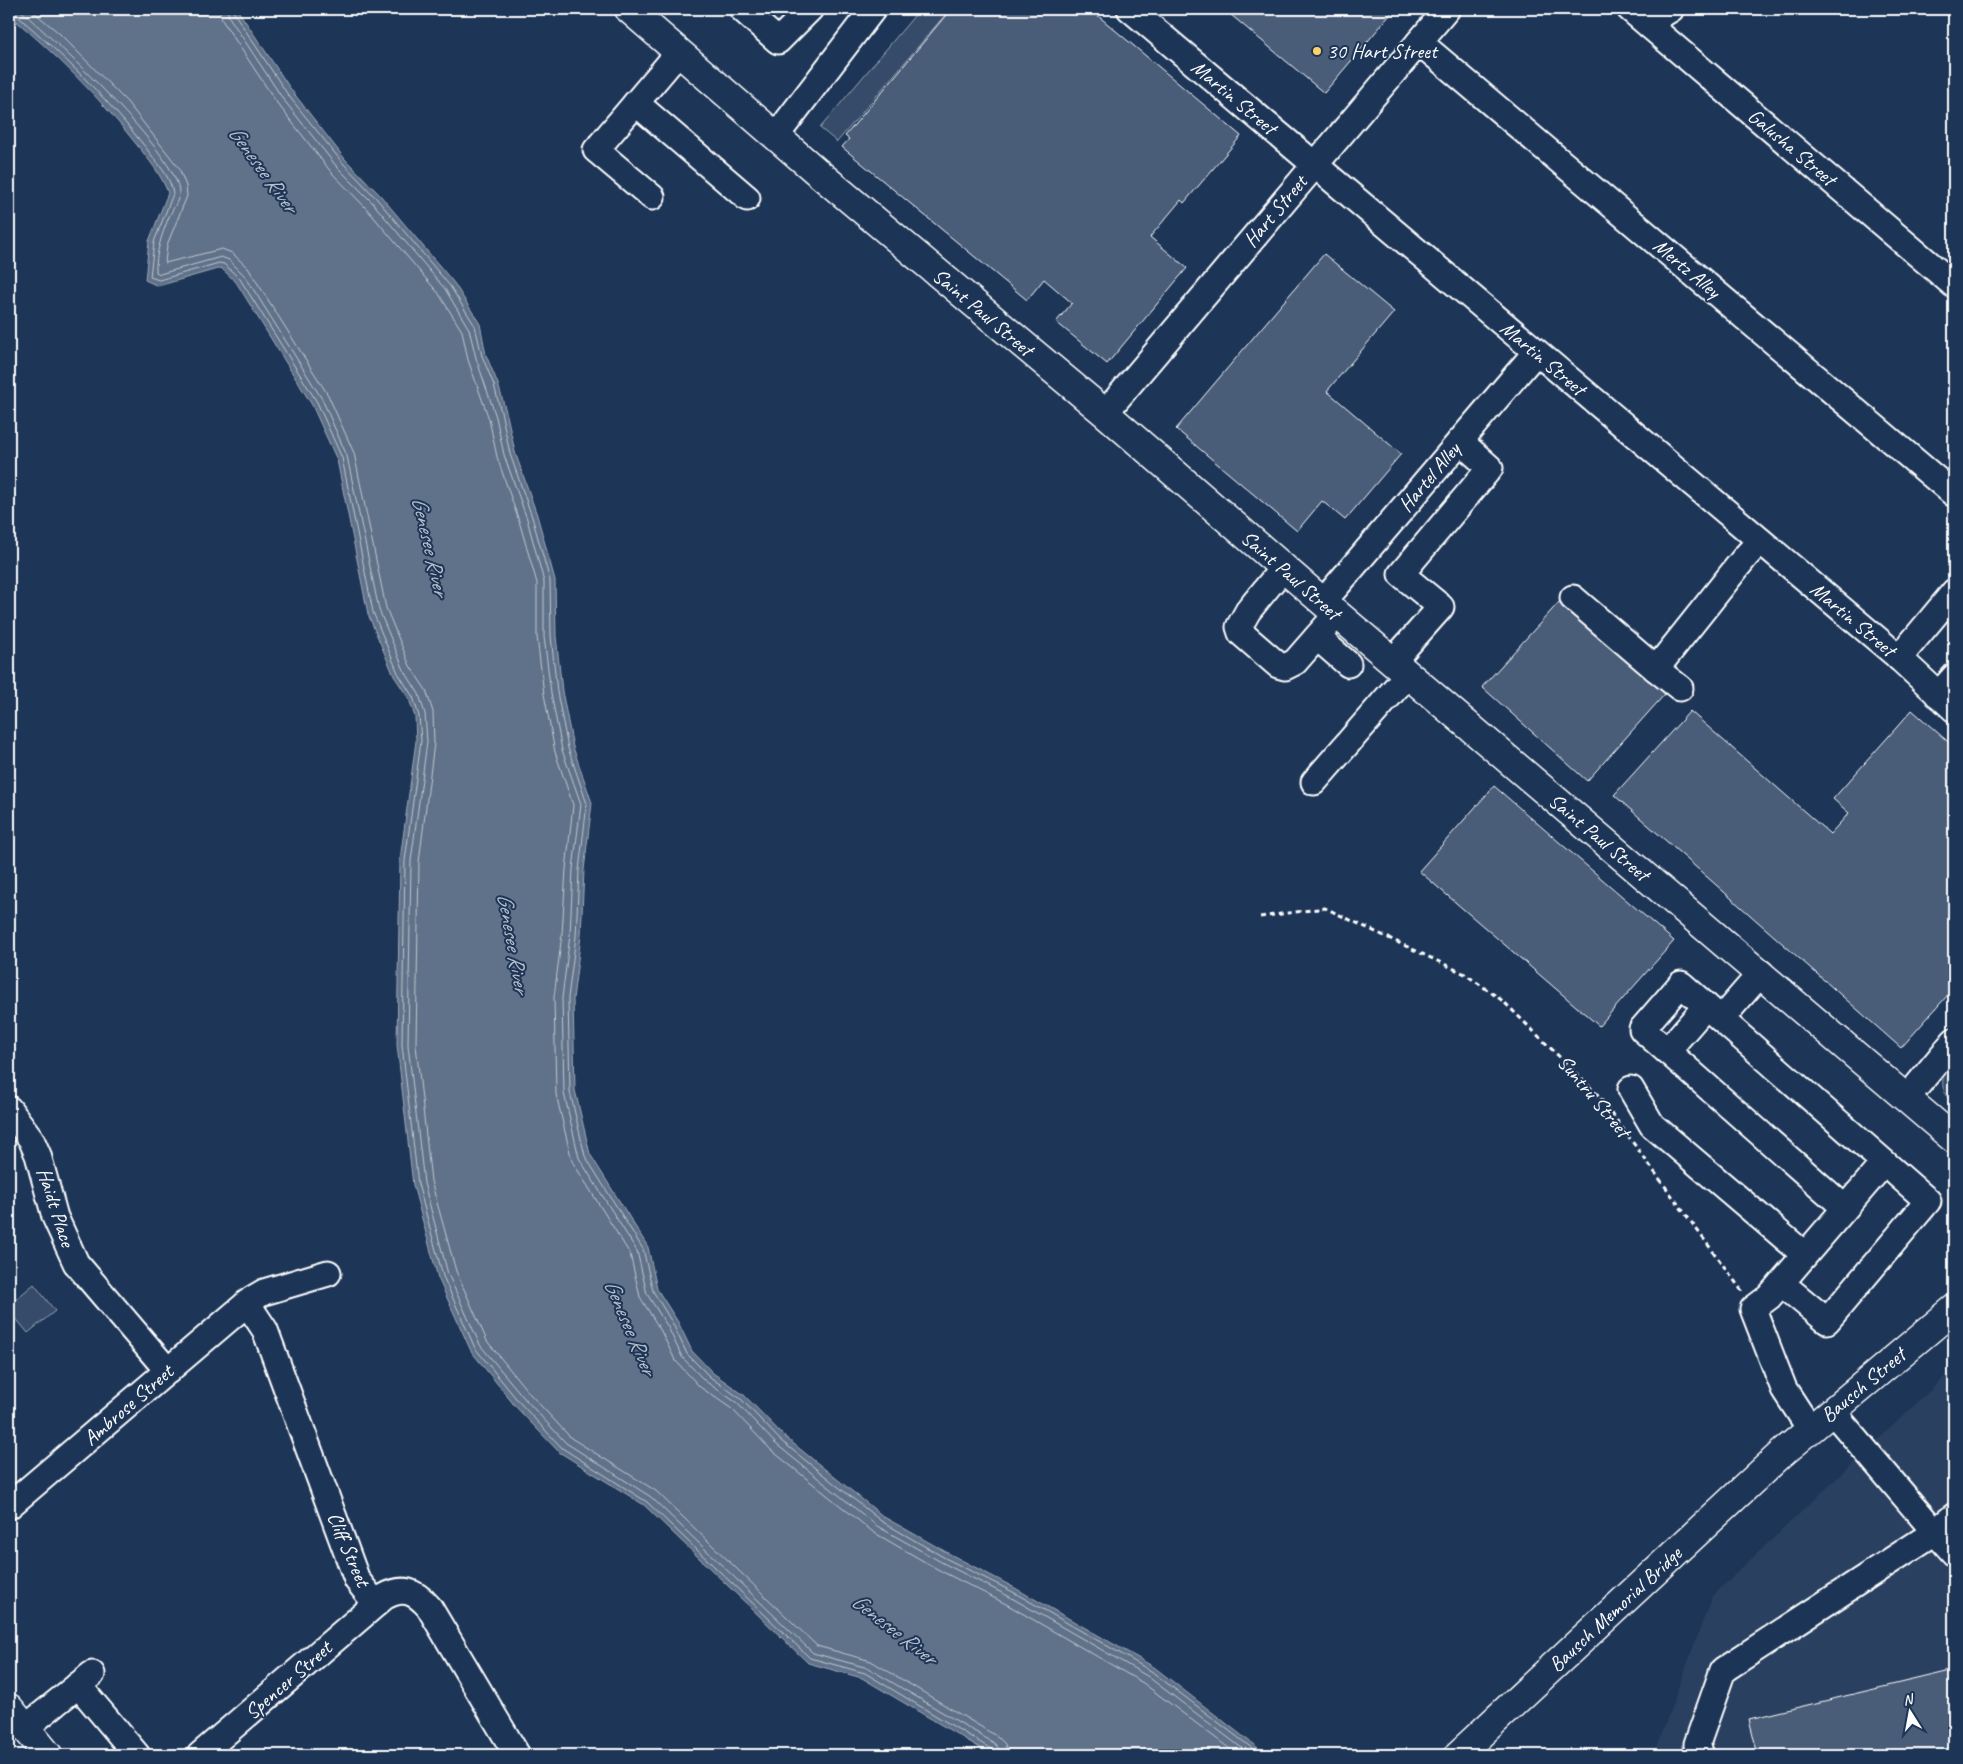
<svg xmlns="http://www.w3.org/2000/svg" width="1963" height="1764" viewBox="0 0 1963 1764" font-family="Caveat,sans-serif">
	<rect width="100%" height="100%" fill="#1d3557"/>
	<filter id="ink" filterUnits="userSpaceOnUse"><feTurbulence type="fractalNoise" baseFrequency=".02" numOctaves="2"/><feDisplacementMap in="SourceGraphic" scale="10" xChannelSelector="R" yChannelSelector="G"/><feConvolveMatrix kernelMatrix="1 2 1 2 8 2 1 2 1" color-interpolation-filters="sRGB"/></filter>
	<g filter="url(#ink)">
		<!-- built -->
		<path fill="#2a4161" d="M 1954,1368 L 1954,1755 L 1654,1755 L 1712,1596 Z"/>
		<!-- green -->
		<g fill="#364b69" stroke="#9aa5b4">
			<path d="M 920,9 L 950,9 L 837,142 L 820,128 Z"/>
			<path d="M 1954,1059 L 1954,1104 C 1937,1089 1941,1075 1954,1059 Z"/>
			<path d="M 34,1284 L 55,1311 L 28,1333 L 9,1310 L 9,1305 Z"/>
		</g>
		<!-- water -->
		<path fill="#617289" stroke="#a0aab8" d="M 9,9 L 237,9 L 292,91 L 345,159 L 380,195 L 454,283 L 480,324 L 486,355 L 498,384 L 507,415 L 515,452 L 537,515 L 555,580 L 556,636 L 562,691 L 573,747 L 592,803 L 584,870 L 581,936 L 573,999 L 575,1090 L 590,1154 L 648,1247 L 657,1289 L 678,1322 L 692,1351 L 713,1373 L 744,1395 L 784,1436 L 884,1517 L 948,1553 L 1015,1588 L 1154,1667 L 1267,1755 L 992,1755 L 862,1678 L 808,1663 L 644,1505 L 559,1452 L 515,1406 L 471,1351 L 438,1278 L 413,1185 L 397,1045 L 400,860 L 416,741 L 415,717 L 409,699 L 394,676 L 368,614 L 337,460 L 312,405 L 236,282 L 221,268 L 158,286 L 145,280 L 149,241 L 168,193 C 161,174 149,160 137,145 C 99,97 56,54 9,15 Z"/>
		<g fill="none" stroke-linecap="round" stroke-linejoin="round">
			<!-- shore -->
			<g stroke="#c0c7d0" stroke-width="1">
				<path d="M 19,9 C 49,35 181,157 179,193 C 179,201 172,210 169,217 C 162,233 155,255 156,272 L 160,274 L 221,257 L 229,260 L 245,276 L 322,399 L 347,456 L 379,610 L 404,670 L 419,694 L 425,714 L 427,742 L 411,861 L 408,1045 L 424,1183 L 448,1274 L 480,1345 L 524,1398 L 566,1443 L 651,1497 L 813,1653 L 868,1668 L 994,1743 L 999,1749 L 1000,1755"/>
				<path d="M 30,9 L 59,33 L 127,102 L 179,168 L 186,186 L 187,196 L 167,245 L 165,263 L 222,249 L 232,253 L 248,268 L 328,395 L 354,453 L 386,608 L 410,666 L 426,690 L 433,712 L 434,743 L 419,862 L 416,1045 L 431,1181 L 456,1271 L 487,1341 L 529,1393 L 571,1438 L 656,1491 L 817,1646 L 871,1661 L 998,1737 L 1005,1744 L 1008,1755"/>
				<path d="M 219,9 L 222,20 L 277,103 L 331,172 L 366,208 L 439,294 L 462,331 L 468,360 L 489,419 L 497,457 L 519,521 L 537,583 L 537,637 L 544,694 L 555,752 L 573,805 L 566,869 L 562,934 L 554,997 L 556,1094 L 572,1161 L 630,1254 L 640,1297 L 661,1331 L 675,1360 L 700,1387 L 732,1409 L 771,1450 L 873,1532 L 939,1570 L 1006,1604 L 1143,1683 L 1238,1755"/>
				<path d="M 227,9 L 229,17 L 283,99 L 337,167 L 372,202 L 445,289 L 469,329 L 476,358 L 496,417 L 504,455 L 527,519 L 544,582 L 544,637 L 551,693 L 562,750 L 581,804 L 573,869 L 570,935 L 562,998 L 564,1093 L 579,1158 L 637,1251 L 647,1294 L 668,1327 L 682,1357 L 705,1381 L 737,1403 L 776,1444 L 877,1526 L 943,1563 L 1010,1597 L 1147,1676 L 1251,1755"/>
				<path d="M 233,9 L 234,13 L 288,95 L 342,162 L 376,198 L 450,286 L 475,326 L 482,356 L 494,385 L 502,416 L 510,454 L 532,517 L 550,581 L 551,636 L 557,692 L 568,748 L 587,804 L 579,870 L 576,936 L 568,998 L 570,1092 L 585,1156 L 643,1249 L 653,1291 L 673,1324 L 687,1354 L 710,1377 L 741,1399 L 780,1440 L 881,1521 L 945,1558 L 1013,1592 L 1151,1671 L 1261,1755"/>
				<path d="M 9,12 L 14,13 C 62,54 107,98 146,148 C 156,162 171,176 173,194 L 154,242 L 150,277 L 159,280 L 219,263 L 224,264 L 240,279 L 317,402 L 342,458 L 373,612 L 398,673 L 413,697 L 419,716 L 421,741 L 405,861 L 402,1045 L 418,1184 L 443,1276 L 475,1348 L 519,1402 L 562,1448 L 647,1502 L 810,1658 L 865,1673 L 991,1749 L 994,1755"/>
			</g>
		</g>
		<!-- building -->
		<g fill="#4a5d79" stroke="#fff">
			<path d="M 951,9 L 1090,9 L 1241,136 L 1184,203 L 1181,200 L 1150,237 L 1187,268 L 1107,364 L 1056,322 L 1072,303 L 1044,279 L 1027,300 L 842,147 L 849,139 L 845,136 Z"/>
			<path d="M 1224,9 L 1395,9 L 1324,93 Z"/>
			<path d="M 1324,254 L 1394,312 L 1327,391 L 1401,454 L 1345,520 L 1322,501 L 1297,531 L 1176,429 Z"/>
			<path d="M 1561,600 L 1665,694 L 1587,781 L 1482,687 Z"/>
			<path d="M 1912,710 L 1954,747 L 1954,988 L 1901,1048 L 1614,795 L 1690,711 L 1830,834 L 1849,813 L 1833,799 Z"/>
			<path d="M 1494,786 L 1674,941 L 1599,1026 L 1419,871 Z"/>
			<path d="M 1954,1670 L 1954,1755 L 1758,1755 L 1749,1719 Z"/>
		</g>
		<g fill="none" stroke-linecap="round" stroke-linejoin="round">
			<defs>
				<g id="minor">
					<path d="M 742,9 L 778,41 L 810,9"/>
					<path d="M 1130,9 L 1896,655 L 1954,709"/>
					<path d="M 1630,9 L 1954,285"/>
					<path d="M 1650,26 L 1656,18 L 1671,9"/>
					<path d="M 1419,42 L 1954,494"/>
					<path d="M 636,103 L 747,198"/>
					<path d="M 776,136 L 873,9"/>
					<path d="M 652,197 L 596,150 L 679,52"/>
					<path d="M 1105,413 L 1447,9"/>
					<path d="M 1283,568 L 1248,611 L 1239,627 L 1241,633 L 1278,665 L 1285,667 L 1295,662 L 1337,614"/>
					<path d="M 1573,598 L 1656,669"/>
					<path d="M 1323,602 L 1536,352"/>
					<path d="M 1317,637 L 1348,664"/>
					<path d="M 1899,658 L 1954,592"/>
					<path d="M 1393,661 L 1441,607 L 1401,574 L 1490,468 L 1460,441"/>
					<path d="M 1680,688 L 1656,669 L 1746,556 L 1760,541"/>
					<path d="M 1938,695 L 1954,677"/>
					<path d="M 1314,782 L 1408,674"/>
					<path d="M 1706,1006 L 1667,1051 L 1845,1208"/>
					<path d="M 1721,1019 L 1761,973"/>
					<path d="M 1667,1051 L 1642,1029 L 1681,984 L 1928,1201 L 1827,1321 L 1781,1283"/>
					<path d="M 1631,1089 L 1652,1125 L 1805,1255"/>
					<path d="M 1907,1098 L 1954,1041"/>
					<path d="M 9,1109 L 31,1139 L 38,1155 L 55,1217 L 76,1263 L 168,1371"/>
					<path d="M 247,1303 L 265,1330 L 357,1580 L 376,1604"/>
					<path d="M 1832,1411 L 1935,1532 L 1954,1516"/>
					<path d="M 1810,1429 L 1784,1389 L 1753,1309 L 1769,1297 L 1884,1163"/>
					<path d="M 9,1506 L 252,1299 L 264,1292 L 328,1273"/>
					<path d="M 78,1685 L 137,1755"/>
					<path d="M 25,1728 L 92,1674"/>
					<path d="M 200,1755 L 384,1597 C 403,1586 415,1591 429,1607 L 517,1755"/>
					<path d="M 1701,1755 L 1697,1744 L 1723,1670 L 1935,1532 L 1954,1553"/>
				</g>
				<g id="major">
					<path d="M 629,9 L 816,171 L 1105,413 L 1323,602 L 1954,1139"/>
					<path d="M 9,1708 L 48,1755"/>
					<path d="M 1458,1755 L 1780,1455 L 1954,1309"/>
				</g>
			</defs>
			<!-- minor casing -->
			<use href="#minor" stroke="#fff" stroke-width="29"/>
			<!-- major casing -->
			<use href="#major" stroke="#fff" stroke-width="31"/>
			<!-- path -->
			<path stroke="#fff" stroke-width="3" stroke-dasharray="5 4" stroke-linecap="butt" d="M 1260,917 L 1325,908 L 1465,974 L 1503,1001 L 1598,1095 L 1742,1291"/>
			<!-- minor -->
			<use href="#minor" stroke="#1d3557" stroke-width="25"/>
			<!-- major -->
			<use href="#major" stroke="#1d3557" stroke-width="28"/>
		</g>
	</g>
	<!-- markers -->
	<circle fill="#ffd166" stroke="#1d3557" stroke-width="2" cx="1317" cy="51" r="5"/>
	<g text-anchor="middle" dominant-baseline="central" stroke-width="4" stroke-linejoin="round" paint-order="stroke">
		<!-- poi labels -->
		<g font-size="21" fill="#fff" stroke="#1d3557" text-anchor="start">
			<text x="1327" y="51">30 Hart Street</text>
		</g>
		<!-- street labels -->
		<g font-size="21" fill="#fff" stroke="#1d3557">
			<text transform="translate(1234 97) rotate(40)">Martin Street</text>
			<text transform="translate(1792 147) rotate(40)">Galusha Street</text>
			<text transform="translate(1275 211) rotate(-50)">Hart Street</text>
			<text transform="translate(1687 268) rotate(40)">Mertz Alley</text>
			<text transform="translate(983 312) rotate(40)">Saint Paul Street</text>
			<text transform="translate(1543 358) rotate(40)">Martin Street</text>
			<text transform="translate(1429 477) rotate(-50)">Hartel Alley</text>
			<text transform="translate(1291 575) rotate(41)">Saint Paul Street</text>
			<text transform="translate(1853 619) rotate(40)">Martin Street</text>
			<text transform="translate(1599 837) rotate(40)">Saint Paul Street</text>
			<text transform="translate(1594 1096) rotate(50)">Suntru Street</text>
			<text transform="translate(56 1207) rotate(72)">Haidt Place</text>
			<text transform="translate(1863 1385) rotate(-40)">Bausch Street</text>
			<text transform="translate(128 1405) rotate(-41)">Ambrose Street</text>
			<text transform="translate(349 1549) rotate(67)">Cliff Street</text>
			<text transform="translate(1615 1609) rotate(-43)">Bausch Memorial Bridge</text>
			<text transform="translate(288 1680) rotate(-41)">Spencer Street</text>
		</g>
		<!-- water labels -->
		<g font-size="22" font-style="italic" fill="#b8c0ca" stroke="#1d3557">
			<text transform="translate(263 169) rotate(54)">Genesee River</text>
			<text transform="translate(430 546) rotate(77)">Genesee River</text>
			<text transform="translate(513 943) rotate(80)">Genesee River</text>
			<text transform="translate(630 1327) rotate(67)">Genesee River</text>
			<text transform="translate(894 1629) rotate(38)">Genesee River</text>
		</g>
	</g>
	<!-- margin -->
	<rect width="1963" height="1764" fill="none" stroke="#1d3557" stroke-width="30"/>
	<rect x="15" y="15" width="1933" height="1734" fill="none" stroke="#fff" stroke-width="2" filter="url(#ink)"/>
	<!-- north arrow -->
	<g transform="translate(1910 1712) rotate(349)" stroke="#1d3557" stroke-width="4" paint-order="stroke">
	<path d="M0-4L9 19L0 12L-9 19Z" fill="#ffffff"/>
	<text y="-8" font-size="14" font-weight="bold" text-anchor="middle" fill="#ffffff">N</text>
	</g>
</svg>
